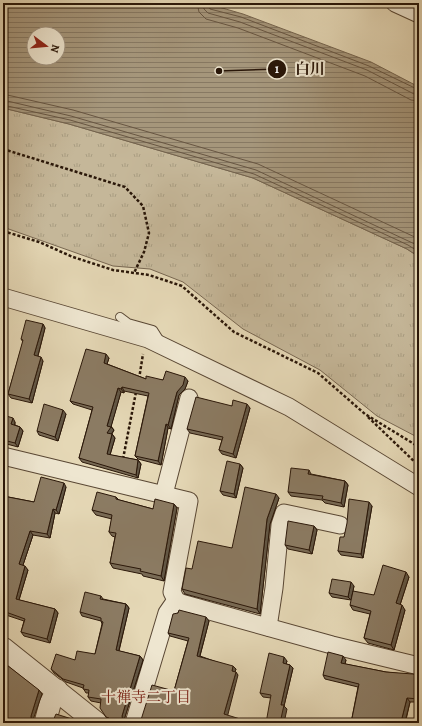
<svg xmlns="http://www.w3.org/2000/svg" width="422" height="726" viewBox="0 0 422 726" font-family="Alegreya,'Noto Serif JP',serif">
	<defs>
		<pattern id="grass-tufts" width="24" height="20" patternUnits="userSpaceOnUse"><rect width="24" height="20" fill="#c5b799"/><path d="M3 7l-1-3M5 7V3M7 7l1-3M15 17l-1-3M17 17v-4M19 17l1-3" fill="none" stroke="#a99d82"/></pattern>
		<pattern id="water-rules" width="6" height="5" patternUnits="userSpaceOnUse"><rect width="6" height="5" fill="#a5967b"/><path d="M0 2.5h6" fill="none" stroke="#877963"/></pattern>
	</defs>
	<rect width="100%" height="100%" fill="#e5d8b6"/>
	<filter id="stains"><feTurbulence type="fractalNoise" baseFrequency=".005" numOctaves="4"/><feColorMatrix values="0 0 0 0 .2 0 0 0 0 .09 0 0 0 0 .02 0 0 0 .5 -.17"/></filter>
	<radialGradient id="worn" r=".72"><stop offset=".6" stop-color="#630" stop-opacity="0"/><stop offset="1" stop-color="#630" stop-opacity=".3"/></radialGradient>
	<!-- grass -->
	<path fill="url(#grass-tufts)" stroke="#786751" d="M 3,108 L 69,124 L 253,178 L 407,249 L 419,257 L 419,438 L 377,416 L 320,370 L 243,329 L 183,282 L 150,269 L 113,266 L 3,227 Z"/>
	<!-- water -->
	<path fill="url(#water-rules)" stroke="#74634d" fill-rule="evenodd" d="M 3,3 L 205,3 L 243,14 L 371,62 L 419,87 L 419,257 L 407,249 L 253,178 L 69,124 L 3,108 ZM 34,34 L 58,34 L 58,58 L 34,58 Z"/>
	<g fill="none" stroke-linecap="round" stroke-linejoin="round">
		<!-- shore -->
		<g stroke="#685642" stroke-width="1">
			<path d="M 197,3 L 199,12 L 206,19 L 238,28 L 365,76 L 411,100 L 419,101"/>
			<path d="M 203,3 L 204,9 L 208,13 L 240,22 L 367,70 L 414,94 L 419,95"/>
			<path d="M 208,3 L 210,9 L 241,17 L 369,66 L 419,90"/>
			<path d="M 3,94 L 73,110 L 258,164 L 419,239"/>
			<path d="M 3,100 L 71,116 L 256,170 L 419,246"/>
			<path d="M 3,105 L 70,120 L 254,174 L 408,245 L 419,252"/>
		</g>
		<defs>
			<path id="service" d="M 120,317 L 128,323 L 153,330 L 160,341"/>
			<g id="minor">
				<path d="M 395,3 L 419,14"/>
				<path d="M 3,297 L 148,339 L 289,407 L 419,487"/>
				<path d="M 3,456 L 189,501 L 172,592 L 176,600 L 181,603 L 332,645 L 419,666"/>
				<path d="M 164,494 L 189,398"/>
				<path d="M 268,627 L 274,588 L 280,525 L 284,513 L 340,525"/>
				<path d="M 134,723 L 167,613 L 176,600"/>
			</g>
			<g id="tertiary">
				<path d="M 3,648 L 97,723"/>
				<path d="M 45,723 L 50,704 L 57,690"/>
			</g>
		</defs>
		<!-- service casing -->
		<use href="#service" stroke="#594734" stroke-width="10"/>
		<!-- minor casing -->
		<use href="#minor" stroke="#594734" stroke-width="19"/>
		<!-- tertiary casing -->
		<use href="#tertiary" stroke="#594734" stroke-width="23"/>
		<!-- path -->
		<g stroke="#2a1709" stroke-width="2.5" stroke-dasharray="3 2" stroke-linecap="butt">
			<path d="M 3,149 L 125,187 L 143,206 L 149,233 L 144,252 L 134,273"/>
			<path d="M 3,231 L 39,242 L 73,257 L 113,270 L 149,275 L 182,286 L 234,332 L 318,373 L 365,414 L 419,447"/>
			<path d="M 139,379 L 143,354"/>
			<path d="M 368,417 L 419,466"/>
			<path d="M 123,459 L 136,392"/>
		</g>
		<!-- service -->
		<use href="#service" stroke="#eee6d0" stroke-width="8"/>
		<!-- minor -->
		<use href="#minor" stroke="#eee6d0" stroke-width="17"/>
		<!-- tertiary -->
		<use href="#tertiary" stroke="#eee6d0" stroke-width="21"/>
	</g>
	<!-- wall -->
	<g fill="#786a55" stroke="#2a1709">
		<path d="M 43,324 L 45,328 L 38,356 L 43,361 L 32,403 L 11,398 L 8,394 L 23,342 L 21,339 Z"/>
		<path d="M 109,358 L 107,364 L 146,379 L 163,380 L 188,381 L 185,389 L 179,395 L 171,429 L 168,428 L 161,465 L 138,459 L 135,456 L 148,396 L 124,391 L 124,393 L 121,392 L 111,426 L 114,430 L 112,434 L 115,438 L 110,455 L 138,460 L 141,464 L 138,478 L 82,462 L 79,458 L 92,410 L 73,404 L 70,401 Z"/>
		<path d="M 232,406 L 250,408 L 236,458 L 222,454 L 219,450 L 222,440 L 190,433 L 187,429 Z"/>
		<path d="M 66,414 L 58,441 L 39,435 L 37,431 Z"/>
		<path d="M 3,415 L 15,422 L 15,425 L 20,427 L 23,431 L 18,447 L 3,443 Z"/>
		<path d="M 240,464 L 243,468 L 236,498 L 223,495 L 220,491 Z"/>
		<path d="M 311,474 L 345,481 L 348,485 L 344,507 L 325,503 L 322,500 L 291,496 L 288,492 Z"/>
		<path d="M 66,487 L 59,514 L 55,513 L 50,538 L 33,535 L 23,565 L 28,570 L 19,600 L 55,609 L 58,613 L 50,643 L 24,636 L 21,632 L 24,621 L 3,614 L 3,496 L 34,502 Z"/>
		<path d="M 116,497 L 119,500 L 153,509 L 174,504 L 177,508 L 164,581 L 143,576 L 142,574 L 113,568 L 110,563 L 115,537 L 112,536 L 109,532 L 112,519 L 96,515 L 92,510 Z"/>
		<path d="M 279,498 L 270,524 L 260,614 L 185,594 L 182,589 L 192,569 L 232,548 Z"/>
		<path d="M 372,506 L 363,558 L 341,555 L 338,551 L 344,537 Z"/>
		<path d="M 314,526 L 317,530 L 312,554 L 288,549 L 285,545 Z"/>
		<path d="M 409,577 L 400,605 L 405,610 L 394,650 L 368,643 L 364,638 L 370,614 L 353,610 L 350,605 L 374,595 Z"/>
		<path d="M 354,586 L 351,600 L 332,597 L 329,593 Z"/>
		<path d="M 101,596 L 103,599 L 126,604 L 129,608 L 119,651 L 140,656 L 143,660 L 124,720 L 125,723 L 110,723 L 106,717 L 101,703 L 91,701 L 88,697 L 89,693 L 86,693 L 83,688 L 66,682 L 54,673 L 51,669 L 75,660 L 95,654 L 102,624 L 101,621 L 82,616 L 80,612 Z"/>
		<path d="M 209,621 L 200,656 L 236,669 L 235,672 L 238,675 L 140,723 L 174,691 L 188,641 L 170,636 L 168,633 Z"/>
		<path d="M 346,660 L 345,664 L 386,672 L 419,676 L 419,702 L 410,702 L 406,720 L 351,723 L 358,687 L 325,679 L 323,675 Z"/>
		<path d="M 287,661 L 286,664 L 290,665 L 293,668 L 284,706 L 287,709 L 271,698 L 263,697 L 260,693 Z"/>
	</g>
	<!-- shaded-wall -->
	<g fill="#615645" stroke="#2a1709">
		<path d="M 43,324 L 45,328 L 37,359 L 34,355 Z"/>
		<path d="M 106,354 L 109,358 L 106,367 L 104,363 Z"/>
		<path d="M 41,357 L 43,361 L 32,403 L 29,399 Z"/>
		<path d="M 185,377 L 188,381 L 185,389 L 179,395 L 171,429 L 168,425 L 177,392 Z"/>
		<path d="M 122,387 L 124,391 L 124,393 L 121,389 Z"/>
		<path d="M 118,388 L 121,392 L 111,427 L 114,430 L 110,436 L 107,433 L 107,426 Z"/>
		<path d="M 247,404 L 250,408 L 236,458 L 233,454 Z"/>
		<path d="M 63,410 L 66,414 L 58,441 L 55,437 Z"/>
		<path d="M 13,418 L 15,422 L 14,428 L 11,424 Z"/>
		<path d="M 166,424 L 168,428 L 161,465 L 158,461 Z"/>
		<path d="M 20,427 L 23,431 L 18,447 L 15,443 Z"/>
		<path d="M 112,434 L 115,438 L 109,458 L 107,454 Z"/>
		<path d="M 138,460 L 141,464 L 138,478 L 136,475 Z"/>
		<path d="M 240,464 L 243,468 L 236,498 L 234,494 Z"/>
		<path d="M 309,470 L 311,474 L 311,478 L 308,474 Z"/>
		<path d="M 345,481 L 348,485 L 344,507 L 341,503 Z"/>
		<path d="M 64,483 L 66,487 L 59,514 L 56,510 Z"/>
		<path d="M 276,494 L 279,498 L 270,524 L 260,614 L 257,609 L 267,519 Z"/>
		<path d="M 369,502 L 372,506 L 363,558 L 361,554 Z"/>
		<path d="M 174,504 L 177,508 L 164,581 L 161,576 Z"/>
		<path d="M 53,509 L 55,513 L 50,538 L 47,534 Z"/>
		<path d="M 314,526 L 317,530 L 312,554 L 309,550 Z"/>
		<path d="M 30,531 L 33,535 L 22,568 L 19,564 Z"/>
		<path d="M 25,566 L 28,570 L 18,603 L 16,599 Z"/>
		<path d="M 406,572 L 409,577 L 399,608 L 396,603 Z"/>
		<path d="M 351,582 L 354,586 L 351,600 L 348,597 Z"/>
		<path d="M 126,604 L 129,608 L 118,654 L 116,650 Z"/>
		<path d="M 402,605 L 405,610 L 394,650 L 391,645 Z"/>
		<path d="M 55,609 L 58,613 L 50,643 L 47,639 Z"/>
		<path d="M 206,617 L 209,621 L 199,659 L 197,656 Z"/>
		<path d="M 140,656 L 143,660 L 124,720 L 125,723 L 123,723 L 122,716 Z"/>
		<path d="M 343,656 L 346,660 L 344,667 L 341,663 Z"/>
		<path d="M 284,657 L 287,661 L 285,667 L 283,663 Z"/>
		<path d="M 290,665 L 293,668 L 284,706 L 287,709 L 284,723 L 280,723 L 281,705 Z"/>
		<path d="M 233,666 L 236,669 L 234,675 L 232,671 Z"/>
		<path d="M 236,672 L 238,675 L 227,718 L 224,714 Z"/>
		<path d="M 39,690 L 42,694 L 33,720 L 33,723 L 31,723 L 31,716 Z"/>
		<path d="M 407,698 L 410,702 L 405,722 L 402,718 Z"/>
	</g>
	<!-- building -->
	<g fill="#8b7b63" stroke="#2a1709">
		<path d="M 26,320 L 43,324 L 34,355 L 41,357 L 29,399 L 8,394 L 23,340 L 21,339 Z"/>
		<path d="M 86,349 L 106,354 L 104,363 L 146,379 L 146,376 L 163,380 L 166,371 L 185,377 L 183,385 L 177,392 L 168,425 L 166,424 L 158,461 L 135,456 L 149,393 L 122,387 L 121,389 L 118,388 L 107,426 L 111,427 L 107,433 L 112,434 L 107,454 L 138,460 L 136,475 L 79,458 L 93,407 L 70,401 Z"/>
		<path d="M 196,397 L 232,406 L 233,400 L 247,404 L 233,454 L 219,450 L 223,437 L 187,429 Z"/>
		<path d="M 44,404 L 63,410 L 55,437 L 37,431 Z"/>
		<path d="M 3,415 L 13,418 L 11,424 L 20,427 L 15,443 L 3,440 Z"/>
		<path d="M 227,461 L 240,464 L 234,494 L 220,491 Z"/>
		<path d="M 291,468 L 309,470 L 308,474 L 345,481 L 341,503 L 322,499 L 323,496 L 288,492 Z"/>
		<path d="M 41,477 L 64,483 L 56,510 L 53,509 L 47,534 L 30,531 L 19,564 L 25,566 L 16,599 L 55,609 L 47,639 L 21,632 L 25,619 L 3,611 L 3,496 L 34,502 Z"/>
		<path d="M 245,487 L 276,494 L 267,519 L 257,609 L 182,589 L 186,568 L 192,569 L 198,541 L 232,548 Z"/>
		<path d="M 97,492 L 116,497 L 116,499 L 153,509 L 155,499 L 174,504 L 161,576 L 140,571 L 141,569 L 110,563 L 116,533 L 109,532 L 112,515 L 92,510 Z"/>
		<path d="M 349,499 L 369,502 L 361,554 L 338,551 L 340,537 L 344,537 L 347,523 Z"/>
		<path d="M 288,521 L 314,526 L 309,550 L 285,545 Z"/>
		<path d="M 383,565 L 406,572 L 396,603 L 402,605 L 391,645 L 364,638 L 371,611 L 350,605 L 353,591 L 374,595 Z"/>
		<path d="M 332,579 L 351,582 L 348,597 L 329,593 Z"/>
		<path d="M 85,592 L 101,596 L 100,599 L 126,604 L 116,650 L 140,656 L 122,716 L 123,723 L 119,723 L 108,721 L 109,718 L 106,717 L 100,708 L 101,699 L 88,697 L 89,690 L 83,689 L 84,685 L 63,679 L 51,669 L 56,654 L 75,660 L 77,651 L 95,654 L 103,622 L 101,621 L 101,618 L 80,612 Z"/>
		<path d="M 179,610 L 206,617 L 197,656 L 233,666 L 232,671 L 236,672 L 224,714 L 253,723 L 140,723 L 152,685 L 174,691 L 189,638 L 168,633 L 173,614 L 178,613 Z"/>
		<path d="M 328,652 L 343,656 L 341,663 L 386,672 L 413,674 L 419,676 L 419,699 L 407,698 L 402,718 L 415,723 L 351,723 L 359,684 L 323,675 Z"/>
		<path d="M 269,653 L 284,657 L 283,663 L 290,665 L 281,705 L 284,705 L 280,723 L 266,723 L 271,695 L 260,693 Z"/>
		<path d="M 3,662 L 39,690 L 31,716 L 31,723 L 3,723 Z"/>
		<path d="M 56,714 L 75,720 L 74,723 L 52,723 Z"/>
		<path d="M 325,719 L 340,723 L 324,723 Z"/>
	</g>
	<g text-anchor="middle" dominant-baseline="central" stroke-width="4" stroke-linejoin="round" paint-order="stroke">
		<!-- neighbourhood labels -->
		<g font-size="15" fill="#7a1f14" stroke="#eee6d0">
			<text x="146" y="697">十禅寺二丁目</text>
		</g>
	</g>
	<!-- callouts -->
	<path fill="none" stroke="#2a1709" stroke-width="1.5" d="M219 71L277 69"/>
	<g fill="#2a1709" stroke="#eee6d0" stroke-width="1.5">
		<circle cx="219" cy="71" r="4"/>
		<circle cx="277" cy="69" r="10"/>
	</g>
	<g font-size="12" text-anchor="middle" font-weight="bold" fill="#fff">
		<text x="277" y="73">1</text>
	</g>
	<g font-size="15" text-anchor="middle" font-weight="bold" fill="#2a1709" stroke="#eee6d0" stroke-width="4" stroke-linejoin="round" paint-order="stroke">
		<text x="310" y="74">白川</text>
	</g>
	<!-- margin -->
	<rect width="422" height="726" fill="none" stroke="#e5d8b6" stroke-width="16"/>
	<rect x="4" y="4" width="414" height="718" fill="none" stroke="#2a1709" stroke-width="2"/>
	<rect x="8" y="8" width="406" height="710" fill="none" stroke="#2a1709"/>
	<!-- north arrow -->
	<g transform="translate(46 46) rotate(106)"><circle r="19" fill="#eee6d0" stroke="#a09380"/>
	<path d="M0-3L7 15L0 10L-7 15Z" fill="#8f2418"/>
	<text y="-6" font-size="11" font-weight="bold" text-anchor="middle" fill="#2a1709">N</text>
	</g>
	<rect width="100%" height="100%" filter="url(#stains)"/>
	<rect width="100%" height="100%" fill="url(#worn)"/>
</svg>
